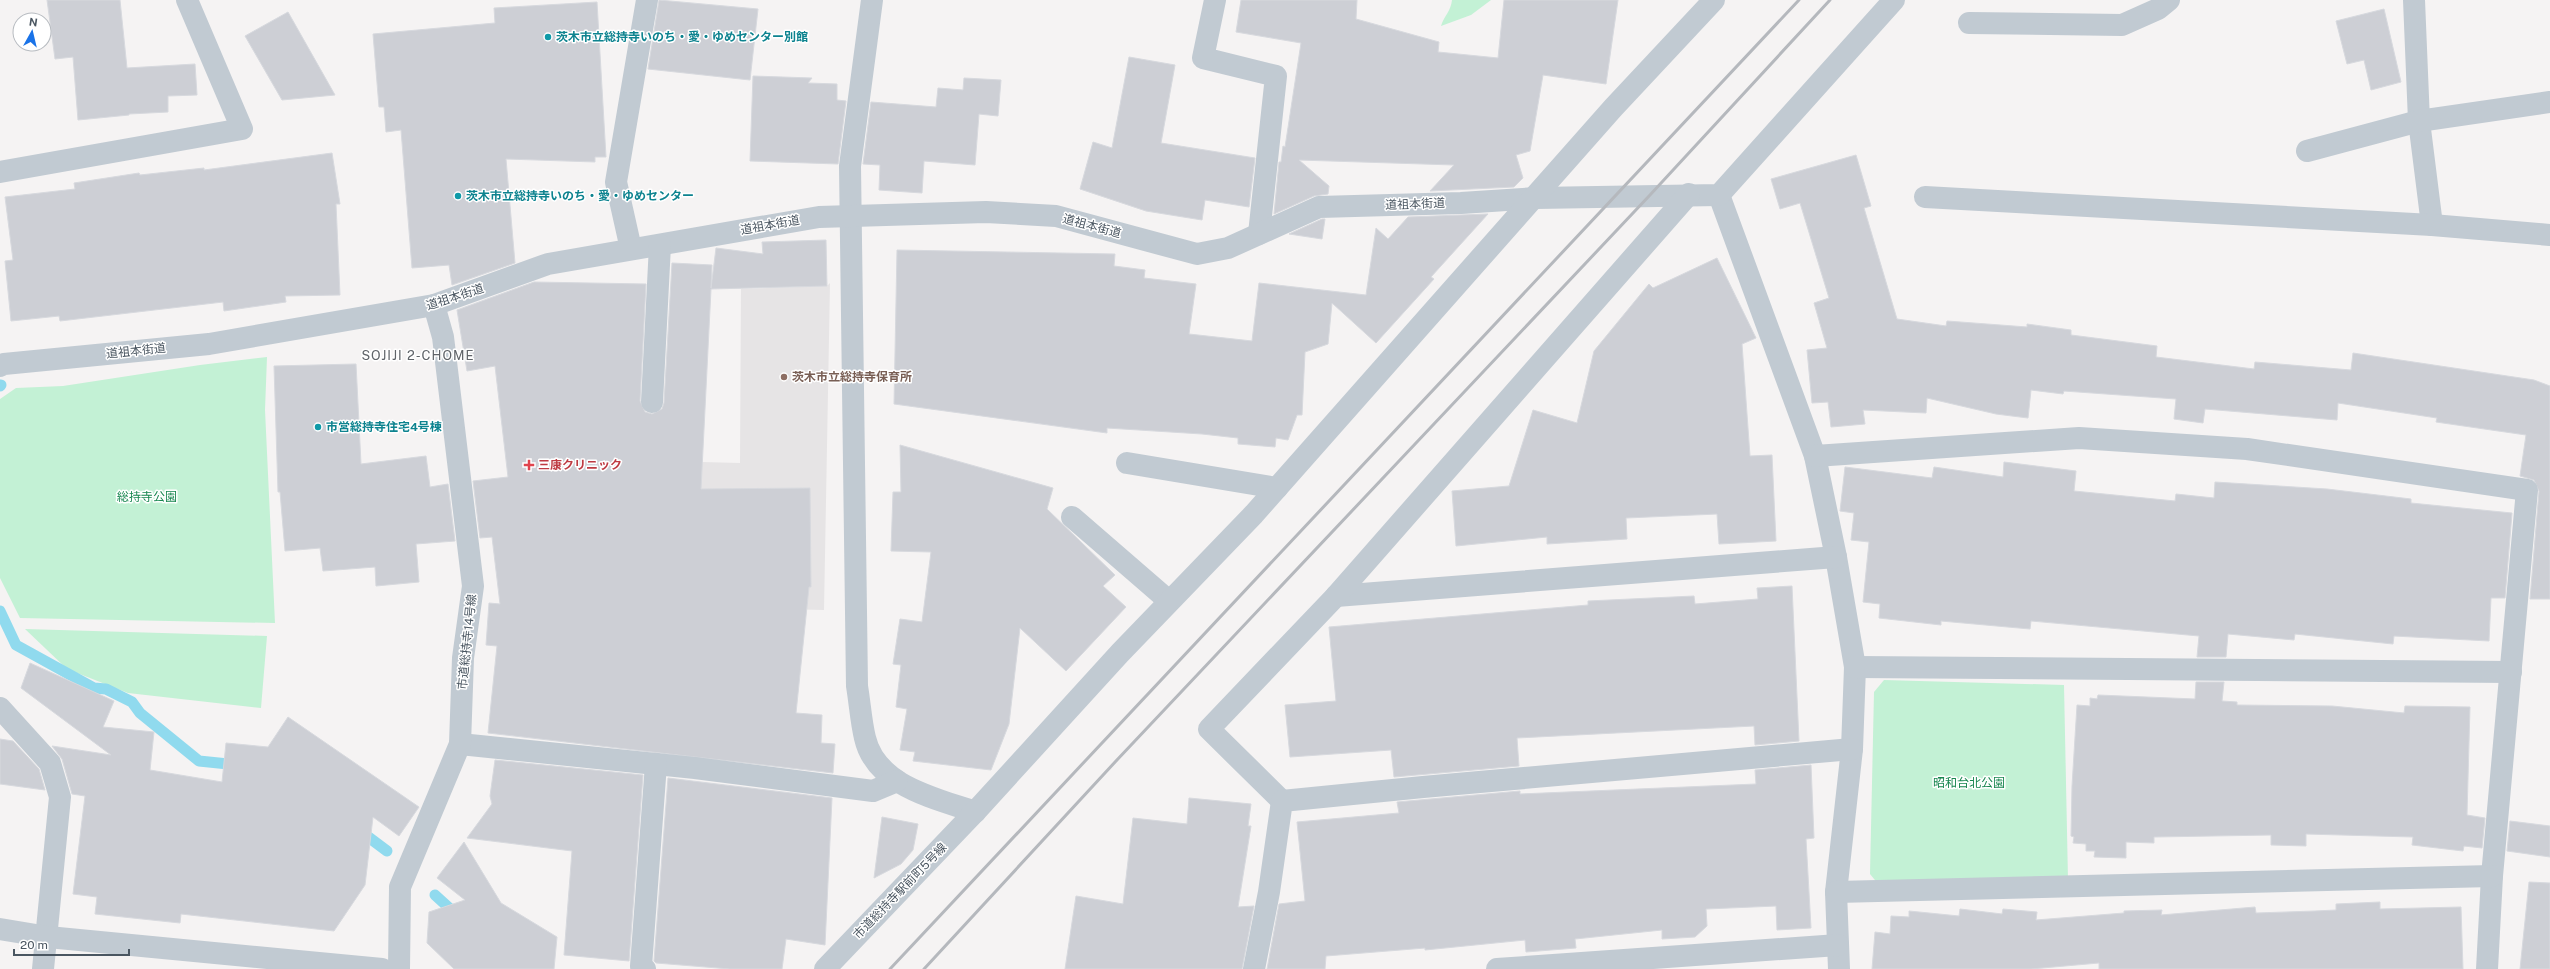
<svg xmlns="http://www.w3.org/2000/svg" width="2550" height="969" viewBox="0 0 2550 969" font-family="'Public Sans','Noto Sans JP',sans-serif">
	<rect width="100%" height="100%" fill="#f5f3f3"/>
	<!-- education -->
	<path fill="#e6e4e5" d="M 830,283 L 824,610 L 657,606 L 702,462 L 740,463 L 741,289 L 827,286 Z"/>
	<!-- green -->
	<g fill="#c3f1d5">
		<path d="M 1452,0 L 1491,0 L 1471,15 L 1441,26 C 1444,16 1451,11 1452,0 Z"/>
		<path d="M 267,357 L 265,410 L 275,623 L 20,618 L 0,578 L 0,399 L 16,388 L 63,386 L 200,365 Z"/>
		<path d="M 25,629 L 267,636 L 261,708 L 128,693 L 67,669 Z"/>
		<path d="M 1884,680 L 2064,685 L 2068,880 L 1879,885 L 1870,874 L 1874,692 Z"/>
	</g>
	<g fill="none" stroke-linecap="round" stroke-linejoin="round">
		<!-- stream -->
		<g stroke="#90daee" stroke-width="11">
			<path d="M 0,386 L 1,385"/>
			<path d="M 0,611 L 16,645 L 94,688 L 106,689 L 132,702 L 140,713 L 199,761 L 238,765"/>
			<path d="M 359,830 L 387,851"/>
			<path d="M 435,895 L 458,916"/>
		</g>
	</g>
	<!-- building -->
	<g fill="#cdcfd5" stroke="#d7d9de">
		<path d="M 47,0 L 120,0 L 127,68 L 195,64 L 197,95 L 168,96 L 168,112 L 129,114 L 129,115 L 78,120 L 73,57 L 55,59 Z"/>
		<path d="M 659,0 L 758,9 L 750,80 L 648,69 Z"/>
		<path d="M 1241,0 L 1357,0 L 1356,19 L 1439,42 L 1438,52 L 1498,58 L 1504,0 L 1618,0 L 1606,84 L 1543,75 L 1530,151 L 1516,155 L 1523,178 L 1514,187 L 1430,191 L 1454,165 L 1299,160 L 1329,186 L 1328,194 L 1314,196 L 1274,214 L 1279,162 L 1281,162 L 1283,146 L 1285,147 L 1301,43 L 1236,32 Z"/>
		<path d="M 597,2 L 606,157 L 595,157 L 595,162 L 506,159 L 515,263 L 452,285 L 449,265 L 412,268 L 401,130 L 386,132 L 384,107 L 379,107 L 373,34 L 495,23 L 494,8 Z"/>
		<path d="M 2384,9 L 2401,82 L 2371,90 L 2364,60 L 2347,64 L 2336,21 Z"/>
		<path d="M 288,12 L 335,95 L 282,100 L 271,81 L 245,36 Z"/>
		<path d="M 1129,57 L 1175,65 L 1161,143 L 1255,158 L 1249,207 L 1205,200 L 1202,220 L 1146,211 L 1080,189 L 1093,142 L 1112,148 Z"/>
		<path d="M 753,76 L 812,78 L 808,83 L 837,84 L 837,100 L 846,101 L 838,164 L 750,161 Z"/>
		<path d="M 964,78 L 1001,80 L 998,116 L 979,114 L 975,165 L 924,161 L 922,193 L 879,190 L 880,165 L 863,164 L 871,102 L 936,107 L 938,88 L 963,90 Z"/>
		<path d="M 332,153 L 340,204 L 336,204 L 340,295 L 285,296 L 286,302 L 224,311 L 223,302 L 60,321 L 59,316 L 11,321 L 5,261 L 13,260 L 5,197 L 75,189 L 74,183 L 139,173 L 140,175 L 204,168 L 204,170 Z"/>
		<path d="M 1856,155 L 1871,206 L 1864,208 L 1897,319 L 1946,326 L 1947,321 L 2027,327 L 2027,324 L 2071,330 L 2071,335 L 2157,346 L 2156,357 L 2254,369 L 2255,362 L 2351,370 L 2353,353 L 2534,380 L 2550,386 L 2550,599 L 2530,599 L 2539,491 L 2534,480 L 2520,476 L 2526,435 L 2436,422 L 2437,418 L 2338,403 L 2337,420 L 2205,409 L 2203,423 L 2174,419 L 2176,399 L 2064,391 L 2063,394 L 2031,390 L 2028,418 L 1996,414 L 1927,398 L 1926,413 L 1863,410 L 1865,424 L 1831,427 L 1828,402 L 1812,403 L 1807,350 L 1827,348 L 1814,303 L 1829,298 L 1800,203 L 1780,209 L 1771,179 Z"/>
		<path d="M 1488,214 L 1431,277 L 1434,279 L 1376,343 L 1332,303 L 1328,344 L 1305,352 L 1302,415 L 1297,415 L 1288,440 L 1276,438 L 1275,447 L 1238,444 L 1238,438 L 1202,434 L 1107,428 L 1107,433 L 894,404 L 897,250 L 1115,254 L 1114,266 L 1145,270 L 1144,278 L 1196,284 L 1189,334 L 1252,341 L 1259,283 L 1366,295 L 1376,228 L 1388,239 L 1408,217 Z"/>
		<path d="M 1322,219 L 1325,219 L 1322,239 L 1289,234 Z"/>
		<path d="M 826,240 L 827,286 L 711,289 L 701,489 L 810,488 L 811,587 L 809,587 L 796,713 L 822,715 L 821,743 L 835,744 L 833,773 L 488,733 L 497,646 L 486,645 L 489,603 L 500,604 L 492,537 L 480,538 L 473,481 L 508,477 L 495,366 L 467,371 L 457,310 L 534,282 L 646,284 L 640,401 L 645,412 L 652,414 L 662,409 L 664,403 L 672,263 L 712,265 L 711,288 L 716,248 L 763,254 L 762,242 Z"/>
		<path d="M 1717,258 L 1756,338 L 1742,344 L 1750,456 L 1772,455 L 1776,541 L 1719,544 L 1717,514 L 1626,518 L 1627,539 L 1547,544 L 1547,537 L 1456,546 L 1452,491 L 1509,486 L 1533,410 L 1577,423 L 1594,351 L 1649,284 L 1653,288 Z"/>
		<path d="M 356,364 L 361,464 L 426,456 L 430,487 L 448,484 L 455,541 L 416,544 L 419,582 L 376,586 L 375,567 L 323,571 L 320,548 L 285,551 L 280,492 L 278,492 L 274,366 Z"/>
		<path d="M 900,445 L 1053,488 L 1047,509 L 1115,575 L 1103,586 L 1126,607 L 1066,671 L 1020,628 L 1009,724 L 991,770 L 913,761 L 915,752 L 900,750 L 907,709 L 896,707 L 901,665 L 893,664 L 900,619 L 922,622 L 931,552 L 891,551 L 893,492 L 901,492 Z"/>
		<path d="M 2004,462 L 2076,471 L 2074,491 L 2175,501 L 2176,494 L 2214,498 L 2215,482 L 2327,489 L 2411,499 L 2411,503 L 2512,513 L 2505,598 L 2491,598 L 2489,641 L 2394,636 L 2393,644 L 2295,634 L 2294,640 L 2228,634 L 2226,657 L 2197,657 L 2199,636 L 2031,621 L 2030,629 L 1941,621 L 1941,625 L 1879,618 L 1880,604 L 1863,602 L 1869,542 L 1851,540 L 1854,513 L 1840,511 L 1845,467 L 1932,478 L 1934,467 L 2003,477 Z"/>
		<path d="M 1792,586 L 1799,741 L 1755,745 L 1754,726 L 1517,738 L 1519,766 L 1394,777 L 1391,750 L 1290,757 L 1285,705 L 1336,701 L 1329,627 L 1588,605 L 1588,601 L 1694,596 L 1695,604 L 1758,599 L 1757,588 Z"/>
		<path d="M 30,663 L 114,701 L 103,727 L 154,732 L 150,770 L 222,782 L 226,743 L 268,747 L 288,717 L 419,807 L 399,836 L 373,817 L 365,885 L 334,931 L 181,914 L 180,923 L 95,914 L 97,897 L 73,894 L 85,796 L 72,794 L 62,759 L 52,746 L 111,755 L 21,688 Z"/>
		<path d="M 2196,682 L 2224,682 L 2222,701 L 2237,702 L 2237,705 L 2332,706 L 2404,713 L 2405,706 L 2470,707 L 2467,815 L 2485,818 L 2482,848 L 2464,846 L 2463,851 L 2412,845 L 2413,837 L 2306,834 L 2306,846 L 2271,845 L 2271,835 L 2154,837 L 2154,843 L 2126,842 L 2126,858 L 2094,857 L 2095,851 L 2086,851 L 2086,844 L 2073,843 L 2074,837 L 2071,836 L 2072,786 L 2077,705 L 2090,706 L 2090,698 L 2097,699 L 2098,695 L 2195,699 Z"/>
		<path d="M 0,739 L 13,741 L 39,769 L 45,790 L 0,784 Z"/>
		<path d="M 495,760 L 643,775 L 629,961 L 564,955 L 572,851 L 467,838 L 492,804 L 490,796 Z"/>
		<path d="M 1811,765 L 1814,838 L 1806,839 L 1811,928 L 1777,930 L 1776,906 L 1706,909 L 1707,926 L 1695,937 L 1662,939 L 1662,930 L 1575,939 L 1576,948 L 1526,952 L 1525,940 L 1425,950 L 1425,948 L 1326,956 L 1325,969 L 1267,969 L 1279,904 L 1305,901 L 1297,822 L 1399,813 L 1397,802 L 1520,791 L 1520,794 L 1756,784 L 1755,770 Z"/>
		<path d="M 668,778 L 832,798 L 825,945 L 786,939 L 782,969 L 730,969 L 656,963 L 654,961 Z"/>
		<path d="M 1189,798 L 1251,804 L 1248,826 L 1251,826 L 1238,907 L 1254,906 L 1242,969 L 1065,969 L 1076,896 L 1123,904 L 1133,818 L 1187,824 Z"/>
		<path d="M 882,817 L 918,824 L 913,850 L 901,864 L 874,878 Z"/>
		<path d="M 2510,821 L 2550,826 L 2550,857 L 2507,851 Z"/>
		<path d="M 464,842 L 501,903 L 557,937 L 554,969 L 454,969 L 427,943 L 429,912 L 465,900 L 437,878 Z"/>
		<path d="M 2529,882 L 2550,883 L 2550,969 L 2520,969 Z"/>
		<path d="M 2380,902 L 2380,909 L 2461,907 L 2463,969 L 2099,969 L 2099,963 L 2031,969 L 1872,969 L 1875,932 L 1890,934 L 1891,916 L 1909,917 L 1909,911 L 1959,916 L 1960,909 L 2002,914 L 2003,909 L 2037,912 L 2036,920 L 2124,913 L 2124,911 L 2162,910 L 2161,915 L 2255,907 L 2256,913 L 2315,911 L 2336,910 L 2336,904 Z"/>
	</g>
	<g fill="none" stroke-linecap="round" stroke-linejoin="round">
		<!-- minor -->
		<g stroke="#c1cad2" stroke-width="22">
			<path d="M 872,0 L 850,166 L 857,686 C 860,704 861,722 865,738 C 876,786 935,798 975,812"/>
			<path d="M 1215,0 L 1203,58 L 1276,76 L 1259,234"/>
			<path d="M 2414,0 L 2419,121 L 2432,225"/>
			<path d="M 1969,23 L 2122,25 L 2158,9 L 2169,0"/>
			<path d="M 2307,151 L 2419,121 L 2550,102"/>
			<path d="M 0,172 L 242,129 L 187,0"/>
			<path d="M 1719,195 L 1815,456 L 1836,557 L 1855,667 L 1852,749 L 1836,892 L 1839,969"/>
			<path d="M 1925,197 L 2432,225 L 2550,235"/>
			<path d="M 631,249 L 616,182 L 647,0"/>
			<path d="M 0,366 L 4,364 L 209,344 L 434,305 L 548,264 L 819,217 L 986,212 L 1056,216 L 1197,254 L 1228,248 L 1319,207 L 1461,203 L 1536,198 L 1719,195 L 1894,0"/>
			<path d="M 652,402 L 660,245"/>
			<path d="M 1815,456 L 2079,438 L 2247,449 L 2527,490 L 2492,876 L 2487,969"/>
			<path d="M 1127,463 L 1277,488"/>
			<path d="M 1072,517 L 1169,601"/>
			<path d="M 1336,596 L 1836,557"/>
			<path d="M 1855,667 L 2511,672"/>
			<path d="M 0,708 L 50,763 L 60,797 L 43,969"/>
			<path d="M 460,744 L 695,768 L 873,791 L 897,781"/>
			<path d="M 1282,801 L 1209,729 L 1336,596 L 1689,194"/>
			<path d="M 1836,892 L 2492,876"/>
			<path d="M 0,929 L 48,937 L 382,969"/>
			<path d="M 399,969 L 400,887 L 460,744 L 463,658 L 473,586 L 443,337 L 434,305"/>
			<path d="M 645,969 L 641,966 L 656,764"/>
			<path d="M 825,969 L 975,812 L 1120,653 L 1254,514 L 1613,108 L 1714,0"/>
			<path d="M 1254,969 L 1269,892 L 1282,801 L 1423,787 L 1852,749"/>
			<path d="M 1497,969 L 1838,945"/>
		</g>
		<!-- rail -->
		<g stroke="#b5b8bd" stroke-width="3">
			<path d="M 890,969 L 1799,0"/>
			<path d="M 924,969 L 1116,761 L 1650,195 L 1830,0"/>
		</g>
	</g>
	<!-- markers -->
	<g fill="#0f9aa8" stroke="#fff" stroke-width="1.5">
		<circle cx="548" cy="37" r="4"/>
		<circle cx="458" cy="196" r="4"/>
		<circle cx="318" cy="427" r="4"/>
	</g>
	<circle fill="#8d6e63" stroke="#fff" stroke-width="1.5" cx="784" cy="377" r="4"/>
	<path fill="#e0444e" stroke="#fff" stroke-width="1.5" d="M527 459h4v4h4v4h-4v4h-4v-4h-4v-4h4z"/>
	<g text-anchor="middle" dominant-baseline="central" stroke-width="3" stroke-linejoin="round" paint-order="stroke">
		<!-- culture labels -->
		<g font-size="12" font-weight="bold" fill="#0d838f" stroke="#fff" text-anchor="start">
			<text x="556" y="37">茨木市立総持寺いのち・愛・ゆめセンター別館</text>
			<text x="466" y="196">茨木市立総持寺いのち・愛・ゆめセンター</text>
			<text x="326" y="427">市営総持寺住宅4号棟</text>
		</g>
		<!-- street labels -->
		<g font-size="12" fill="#4a5661" stroke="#fff">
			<text transform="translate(1415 204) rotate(-2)">道祖本街道</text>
			<text transform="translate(770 225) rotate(-10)">道祖本街道</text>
			<text transform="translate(1092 226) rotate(15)">道祖本街道</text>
			<text transform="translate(455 297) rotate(-18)">道祖本街道</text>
			<text transform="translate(136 351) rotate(-6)">道祖本街道</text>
			<text transform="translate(467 642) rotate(-84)">市道総持寺14号線</text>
			<text transform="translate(900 891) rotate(-46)">市道総持寺駅前町5号線</text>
		</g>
		<!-- education labels -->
		<g font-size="12" font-weight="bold" fill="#785e54" stroke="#fff" text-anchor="start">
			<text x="792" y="377">茨木市立総持寺保育所</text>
		</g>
		<!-- health labels -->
		<g font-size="12" font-weight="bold" fill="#be3a42" stroke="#fff" text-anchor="start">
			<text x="538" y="465">三康クリニック</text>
		</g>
		<!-- park labels -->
		<g font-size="12" fill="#17864f" stroke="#fff">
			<text x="147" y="497">総持寺公園</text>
			<text x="1969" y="783">昭和台北公園</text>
		</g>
		<!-- neighbourhood labels -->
		<g font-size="13" letter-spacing="1" fill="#5f6368" stroke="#fff">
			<text x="418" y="355">SOJIJI 2-CHOME</text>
		</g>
	</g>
	<!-- north arrow -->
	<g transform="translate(32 32) rotate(8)"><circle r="19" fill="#ffffff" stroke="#b7bbc0"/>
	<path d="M0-3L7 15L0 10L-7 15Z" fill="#1a73e8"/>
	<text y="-6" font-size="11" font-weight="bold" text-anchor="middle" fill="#4a5661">N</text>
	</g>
	<!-- scale -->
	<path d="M14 949v6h115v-6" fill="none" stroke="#4a5661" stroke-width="2"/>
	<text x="20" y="949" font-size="12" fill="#4a5661" stroke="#ffffff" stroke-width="3" paint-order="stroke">20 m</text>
</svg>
